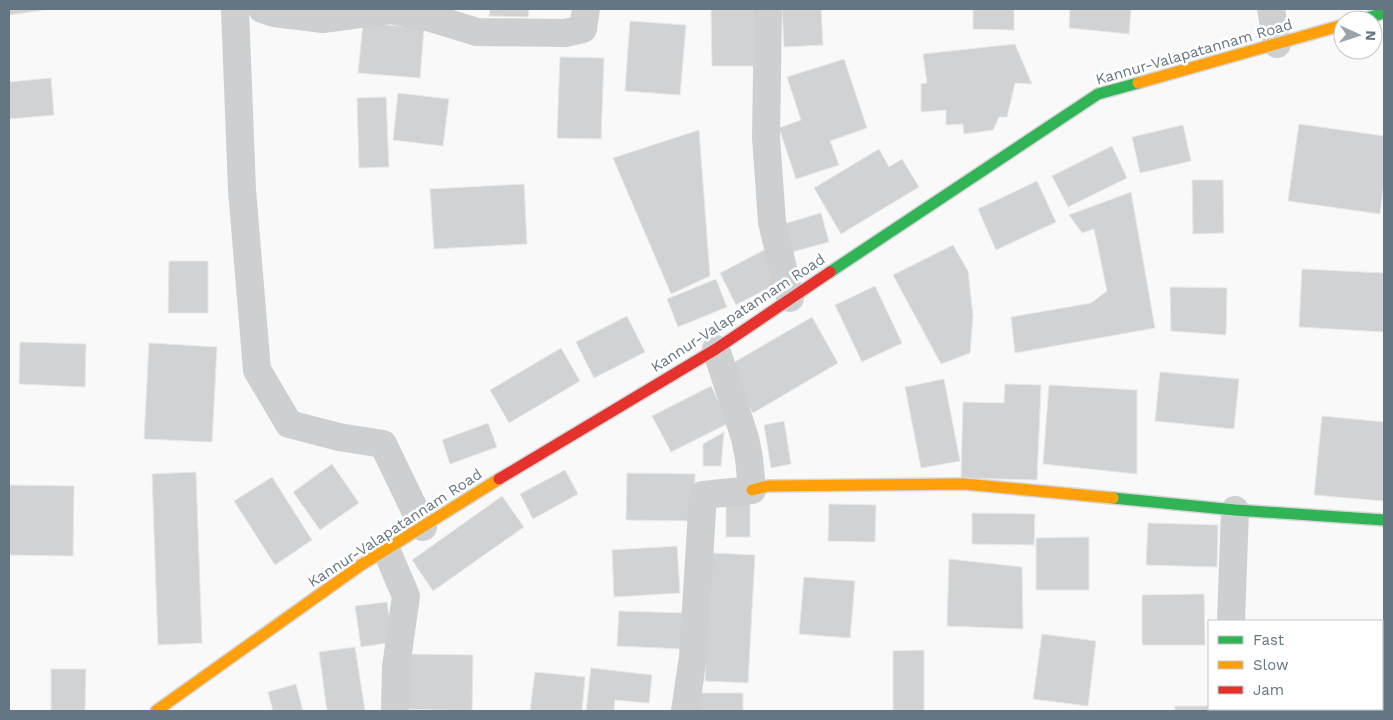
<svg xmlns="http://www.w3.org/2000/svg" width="1393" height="720" viewBox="0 0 1393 720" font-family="'Work Sans',sans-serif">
	<rect width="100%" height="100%" fill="#f9f9f9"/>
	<!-- building -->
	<g fill="#d0d2d3" stroke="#e8e8e8">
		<path d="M 9,9 L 52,9 L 9,15 Z"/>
		<path d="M 490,9 L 529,9 L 528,17 L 489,16 Z"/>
		<path d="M 711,9 L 763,9 L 764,66 L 712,66 Z"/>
		<path d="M 782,9 L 821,9 L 823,45 L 784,47 Z"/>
		<path d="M 973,9 L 1014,9 L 1014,30 L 973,29 Z"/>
		<path d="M 1070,9 L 1131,9 L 1129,34 L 1069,28 Z"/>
		<path d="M 630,21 L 686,25 L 680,95 L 625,91 Z"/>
		<path d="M 363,23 L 424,28 L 420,78 L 358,73 Z"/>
		<path d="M 1015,44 L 1032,84 L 1015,83 L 1007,117 L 999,117 L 993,130 L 964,134 L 963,124 L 946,125 L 946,110 L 921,112 L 921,84 L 927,83 L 923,54 Z"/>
		<path d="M 560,57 L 604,58 L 601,139 L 557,138 Z"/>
		<path d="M 844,59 L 867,128 L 830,141 L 839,165 L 796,179 L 779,128 L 801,120 L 787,77 Z"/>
		<path d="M 51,78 L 54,115 L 9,119 L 9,82 Z"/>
		<path d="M 398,93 L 449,99 L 443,146 L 393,140 Z"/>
		<path d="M 386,97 L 389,167 L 359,168 L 357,98 Z"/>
		<path d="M 1299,124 L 1384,136 L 1384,181 L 1380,214 L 1288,201 Z"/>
		<path d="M 1183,125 L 1191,161 L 1140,173 L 1132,137 Z"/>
		<path d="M 699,130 L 710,276 L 671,294 L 613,158 Z"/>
		<path d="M 1112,146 L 1127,178 L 1068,207 L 1052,176 Z"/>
		<path d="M 879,149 L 889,167 L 902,159 L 919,187 L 841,234 L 814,188 Z"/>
		<path d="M 1192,180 L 1223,180 L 1224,233 L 1193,234 Z"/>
		<path d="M 1037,181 L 1056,222 L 996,250 L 978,209 Z"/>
		<path d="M 524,184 L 527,244 L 434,249 L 430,189 Z"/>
		<path d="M 1131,192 L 1155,328 L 1015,353 L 1011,317 L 1091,303 L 1107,291 L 1094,229 L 1082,233 L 1069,215 Z"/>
		<path d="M 821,213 L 829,242 L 788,253 L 780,225 Z"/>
		<path d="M 953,245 L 968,271 L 973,316 L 970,353 L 941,364 L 893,275 Z"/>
		<path d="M 764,250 L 780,282 L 736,305 L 720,273 Z"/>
		<path d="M 169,261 L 208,261 L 208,313 L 168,313 Z"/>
		<path d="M 1302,269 L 1384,273 L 1384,332 L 1299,327 Z"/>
		<path d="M 716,279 L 727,307 L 678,327 L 667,299 Z"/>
		<path d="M 875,286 L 902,343 L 862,362 L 835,305 Z"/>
		<path d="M 1170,287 L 1227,288 L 1226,335 L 1171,331 Z"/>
		<path d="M 627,316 L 645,352 L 594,378 L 576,342 Z"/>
		<path d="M 812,317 L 838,363 L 753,413 L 726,367 Z"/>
		<path d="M 20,342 L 86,344 L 85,387 L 19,384 Z"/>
		<path d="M 149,343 L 217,347 L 212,442 L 144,439 Z"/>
		<path d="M 561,348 L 580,381 L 509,423 L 490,390 Z"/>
		<path d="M 1160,372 L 1239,379 L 1234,429 L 1155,421 Z"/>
		<path d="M 944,379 L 960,461 L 921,468 L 905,387 Z"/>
		<path d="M 1005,384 L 1041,385 L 1037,480 L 961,478 L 963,402 L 1004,403 Z"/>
		<path d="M 1049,385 L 1137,390 L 1137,474 L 1043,464 Z"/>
		<path d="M 711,386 L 729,423 L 671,452 L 652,416 Z"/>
		<path d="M 1322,416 L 1384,422 L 1384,501 L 1314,495 Z"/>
		<path d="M 784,421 L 791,464 L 771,468 L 764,425 Z"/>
		<path d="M 488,423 L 497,447 L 450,464 L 442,440 Z"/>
		<path d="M 724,432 L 721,466 L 703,466 L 703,444 Z"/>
		<path d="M 332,464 L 359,503 L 320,530 L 293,492 Z"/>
		<path d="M 565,470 L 578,494 L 533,519 L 520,494 Z"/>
		<path d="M 196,472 L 202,643 L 158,645 L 152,474 Z"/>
		<path d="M 627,473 L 695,474 L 694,521 L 626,520 Z"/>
		<path d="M 272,477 L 312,540 L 275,565 L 234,501 Z"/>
		<path d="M 9,485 L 74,486 L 73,556 L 9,555 Z"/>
		<path d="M 502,496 L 524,527 L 433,591 L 412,560 Z"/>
		<rect x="726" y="496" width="24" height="41"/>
		<path d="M 829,504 L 876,505 L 875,542 L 828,541 Z"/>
		<path d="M 972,513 L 1035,514 L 1034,545 L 972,544 Z"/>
		<path d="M 1148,523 L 1218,525 L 1217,567 L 1146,565 Z"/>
		<path d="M 1089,537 L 1089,590 L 1036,590 L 1036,538 Z"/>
		<path d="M 677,546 L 680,593 L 614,597 L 612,550 Z"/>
		<path d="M 712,553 L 755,555 L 748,683 L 705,681 Z"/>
		<path d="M 949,559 L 1022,567 L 1023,629 L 947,626 Z"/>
		<path d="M 804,577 L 855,581 L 850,638 L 799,634 Z"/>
		<path d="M 1204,594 L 1205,645 L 1142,645 L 1142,595 Z"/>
		<path d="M 387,602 L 393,642 L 361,647 L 355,606 Z"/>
		<path d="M 619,611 L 683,613 L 682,649 L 617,646 Z"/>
		<path d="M 1042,634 L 1096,641 L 1088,706 L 1033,699 Z"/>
		<path d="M 355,647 L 365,711 L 327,711 L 319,652 Z"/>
		<path d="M 924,650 L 924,711 L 893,711 L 893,651 Z"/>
		<path d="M 405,654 L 473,655 L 472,711 L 404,709 Z"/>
		<path d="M 591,668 L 652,675 L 649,703 L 615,700 L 614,711 L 586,711 Z"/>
		<path d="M 51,669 L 86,669 L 85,711 L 51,711 Z"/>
		<path d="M 535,672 L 585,677 L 582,711 L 530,711 Z"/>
		<path d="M 296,684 L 303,711 L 273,711 L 268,692 Z"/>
		<rect x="692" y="693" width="51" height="18"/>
		<path d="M 1175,706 L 1209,706 L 1209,709 L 1211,709 L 1211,711 L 1175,711 Z"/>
		<path d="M 1251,710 L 1323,711 L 1251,711 Z"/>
	</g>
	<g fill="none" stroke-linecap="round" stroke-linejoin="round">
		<defs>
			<g id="fast">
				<path d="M 1360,20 L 1384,13"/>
				<path d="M 830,272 L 1098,94 L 1138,83"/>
				<path d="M 1113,498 L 1235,510 L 1384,520"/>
			</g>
			<g id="slow">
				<path d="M 1138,83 L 1343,25"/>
				<path d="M 752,490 L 768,486 L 964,484 L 1113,498"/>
				<path d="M 156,711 L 361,565 L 499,479"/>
			</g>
			<path id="jam" d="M 499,479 L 716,349 L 830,272"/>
		</defs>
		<!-- fast casing -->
		<use href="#fast" stroke="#d5d6d7" stroke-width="14"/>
		<!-- slow casing -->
		<use href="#slow" stroke="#d5d6d7" stroke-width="14"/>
		<!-- jam casing -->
		<use href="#jam" stroke="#d5d6d7" stroke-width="14"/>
		<!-- street -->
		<g stroke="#cecfd0" stroke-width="28">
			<path d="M 235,9 L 242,190 L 257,370 L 289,424 L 339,437 L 383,444 L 423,527"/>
			<path d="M 262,9 L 274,13 L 323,19 L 390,10 L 431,18 L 477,32 L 565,33 L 583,29 L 586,9"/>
			<path d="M 768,9 L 766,137 L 772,222 L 790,298"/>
			<path d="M 1271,9 L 1277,44"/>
			<path d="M 386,549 L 406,596 L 396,667 L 395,711"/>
			<path d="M 1231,621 L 1235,510"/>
			<path d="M 685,711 L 693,657 L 703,495 L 752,490 L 749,458 L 745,438 L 716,349"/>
			<path d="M 1228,711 L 1228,709"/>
		</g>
		<!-- fast -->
		<use href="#fast" stroke="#30b455" stroke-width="11"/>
		<!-- slow -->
		<use href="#slow" stroke="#ff9f0a" stroke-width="11"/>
		<!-- jam -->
		<use href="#jam" stroke="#e5322d" stroke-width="11"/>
	</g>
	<g text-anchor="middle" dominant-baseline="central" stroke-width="5" stroke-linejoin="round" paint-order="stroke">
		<!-- street labels -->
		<g font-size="15" fill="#657683" stroke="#fff">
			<text transform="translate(1194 52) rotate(-16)">Kannur-Valapatannam Road</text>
			<text transform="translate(738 313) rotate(-33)">Kannur-Valapatannam Road</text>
			<text transform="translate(395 528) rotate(-33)">Kannur-Valapatannam Road</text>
		</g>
	</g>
	<!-- border -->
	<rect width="1393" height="720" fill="none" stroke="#657683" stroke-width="20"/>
	<!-- legend -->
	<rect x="1208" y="620" width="175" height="90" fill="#ffffff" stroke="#c1c8cd"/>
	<rect x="1218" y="636" width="25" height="8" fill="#30b455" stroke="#c1c8cd"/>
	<text x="1253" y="645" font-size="15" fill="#657683">Fast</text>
	<rect x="1218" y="661" width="25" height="8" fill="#ff9f0a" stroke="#c1c8cd"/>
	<text x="1253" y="670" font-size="15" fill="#657683">Slow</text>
	<rect x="1218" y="686" width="25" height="8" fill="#e5322d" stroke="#c1c8cd"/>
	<text x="1253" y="695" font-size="15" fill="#657683">Jam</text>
	<!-- north arrow -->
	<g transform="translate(1358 35) rotate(93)"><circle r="24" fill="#ffffff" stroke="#c1c8cd"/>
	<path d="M0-4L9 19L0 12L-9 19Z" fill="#99a4ac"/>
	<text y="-8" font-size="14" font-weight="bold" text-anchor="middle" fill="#657683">N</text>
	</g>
</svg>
